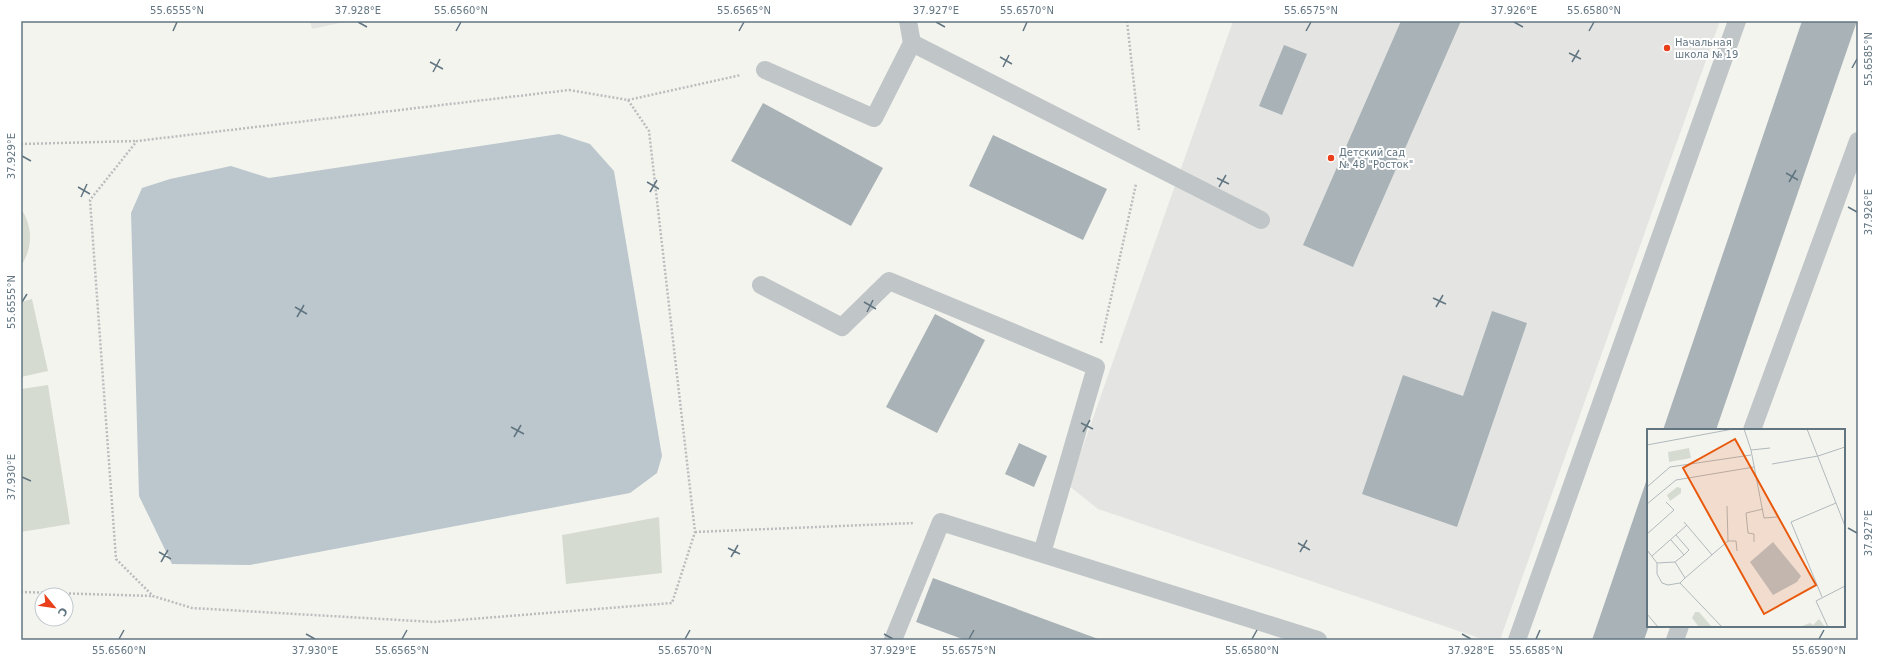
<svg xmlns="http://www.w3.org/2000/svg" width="1879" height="661" viewBox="0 0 1879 661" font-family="'DejaVu Sans',sans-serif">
	<rect width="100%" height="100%" fill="#f4f4ef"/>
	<!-- built -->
	<g fill="#e4e5e3">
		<path d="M 310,21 L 349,21 L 312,29 Z"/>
		<path d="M 1233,21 L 1720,21 L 1500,640 L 1485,640 L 1098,509 L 1069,486 Z"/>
	</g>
	<!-- green -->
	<g fill="#d5dbd0">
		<path d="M 21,209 C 33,226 33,248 21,266 Z"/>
		<path d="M 32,299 L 48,371 L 21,377 L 21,302 Z"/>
		<path d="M 48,385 L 70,524 L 21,532 L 21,389 Z"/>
		<path d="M 659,517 L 662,573 L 566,584 L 562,535 Z"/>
	</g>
	<!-- water -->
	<path fill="#bbc7cc" d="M 559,134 L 590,144 L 614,171 L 662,456 L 657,473 L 630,493 L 250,565 L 172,564 L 139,496 L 131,213 L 142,188 L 170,179 L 231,166 L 269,178 Z"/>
	<!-- building -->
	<g fill="#a9b2b6">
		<path d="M 1401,21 L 1461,21 L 1353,267 L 1303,245 Z"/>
		<path d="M 1802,21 L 1857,21 L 1716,430 L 1663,430 Z"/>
		<path d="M 1284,45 L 1307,54 L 1282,115 L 1259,106 Z"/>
		<path d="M 763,103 L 883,168 L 851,226 L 731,161 Z"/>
		<path d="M 993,135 L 1107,189 L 1083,240 L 969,186 Z"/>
		<path d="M 1492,311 L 1527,323 L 1457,527 L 1362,494 L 1403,375 L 1463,396 Z"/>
		<path d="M 935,314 L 985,340 L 937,433 L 886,407 Z"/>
		<path d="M 1019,443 L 1047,456 L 1034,487 L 1005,474 Z"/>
		<path d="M 1648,476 L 1649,626 L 1644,640 L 1592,640 Z"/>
		<path d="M 933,578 L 1101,640 L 965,640 L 916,622 Z"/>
	</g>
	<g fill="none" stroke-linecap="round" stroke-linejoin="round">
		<!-- path -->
		<g stroke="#babcbe" stroke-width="2.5" stroke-dasharray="2 2" stroke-linecap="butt">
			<path d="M 1127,21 L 1139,130"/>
			<path d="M 569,90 L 628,100 L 649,131 L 695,532 L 672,603 L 434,622 L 192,608 L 153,596 L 116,559 L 90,200 L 137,141 Z"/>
			<path d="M 628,100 L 741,75"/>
			<path d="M 21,144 L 137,141"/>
			<path d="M 1101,343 L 1136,184"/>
			<path d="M 695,532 L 914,523"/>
			<path d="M 21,592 L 152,596"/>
		</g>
		<!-- service -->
		<g stroke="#c0c5c7" stroke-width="18">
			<path d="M 908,21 L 912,43 L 1261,220"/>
			<path d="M 765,70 L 874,118 L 912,43"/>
			<path d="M 761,285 L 842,327 L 889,281 L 1096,367 L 1042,553"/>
			<path d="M 1752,430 L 1858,141"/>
			<path d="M 893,640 L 941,522 L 1318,640"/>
			<path d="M 1517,640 L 1737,21"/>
			<path d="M 1675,640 L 1680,626"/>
		</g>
	</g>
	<!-- ticks -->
	<path fill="none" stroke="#617581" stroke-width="1.5" d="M 358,22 L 367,27M 936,22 L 945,27M 1514,22 L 1523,27M 173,31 L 177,22M 456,31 L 461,22M 739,31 L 744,22M 1023,31 L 1027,22M 1306,31 L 1311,22M 1589,31 L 1594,22M 1569,53 L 1581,59M 1000,57 L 1012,64M 430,62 L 443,69M 1572,62 L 1579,50M 1003,67 L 1009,55M 1852,68 L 1857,59M 433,72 L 440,59M 22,156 L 31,161M 1786,173 L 1798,180M 1217,178 L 1229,184M 647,182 L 659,189M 1789,182 L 1796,170M 78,187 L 90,194M 1219,187 L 1226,175M 650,192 L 657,180M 81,197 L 87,184M 1848,207 L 1857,212M 1433,298 L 1446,304M 22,302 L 27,294M 864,302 L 876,309M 295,307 L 307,314M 1436,307 L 1443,295M 867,312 L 873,300M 297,317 L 304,305M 1081,423 L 1093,429M 511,427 L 524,434M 1083,432 L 1090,420M 514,437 L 521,425M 22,477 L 31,481M 1848,528 L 1857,533M 1298,543 L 1310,550M 728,548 L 740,554M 159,552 L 171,559M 1300,552 L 1307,540M 731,557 L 738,545M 161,562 L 168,550M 306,634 L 315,639M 884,634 L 893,639M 1462,634 L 1471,639M 119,639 L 124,630M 402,639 L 407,630M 685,639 L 690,630M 969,639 L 974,630M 1252,639 L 1257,630M 1536,639 L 1540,630M 1819,639 L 1824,630"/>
	<!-- markers -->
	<g fill="#e93f1a" stroke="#fff" stroke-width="1.5">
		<circle cx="1667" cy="48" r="4"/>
		<circle cx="1331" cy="158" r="4"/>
	</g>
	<g text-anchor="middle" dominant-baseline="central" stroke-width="4" stroke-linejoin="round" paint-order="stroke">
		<!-- poi labels -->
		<g font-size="10" fill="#617581" stroke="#fff" text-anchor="start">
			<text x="1675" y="42">Начальная<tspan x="1675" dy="12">школа № 19</tspan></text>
			<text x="1339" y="152">Детский сад<tspan x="1339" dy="12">№ 48 "Росток"</tspan></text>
		</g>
	</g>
	<!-- overview -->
	<g transform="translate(1647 429)">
		<rect width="198" height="198" fill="#f4f4ef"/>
		<path d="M 42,19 L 44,29 L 22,33 L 21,23 ZM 30,58 L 34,59 L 34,64 L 23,72 L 20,66 ZM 48,183 L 52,183 L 65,198 L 52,198 L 45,189 ZM 172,190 L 178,198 L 152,198 L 163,194 L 166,196 Z" fill="#d5dbd0"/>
		<path d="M 126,113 L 154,147 L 150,153 L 126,166 L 103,133 Z" fill="#bbc7cc"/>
		<path fill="none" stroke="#b0b9bc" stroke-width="1" d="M 97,0 L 104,21 L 123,19M 160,0 L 198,97M 0,16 L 86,0M 104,21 L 117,89 L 130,88M 125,35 L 171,27 L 198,18M 0,58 L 23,38 L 104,26M 0,75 L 29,51 L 107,38M 37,93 L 65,126M 0,105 L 27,81 L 19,73M 29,106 L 42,121 L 37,126M 24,111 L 37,126 L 28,133M 81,112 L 89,112 L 90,122M 107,113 L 107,105 L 101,104 L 99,84 L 116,80M 0,121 L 10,134 L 10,145 L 15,154 L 21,156 L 33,154 L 75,198M 5,127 L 40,96M 10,134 L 28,133 L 38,149 L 33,154M 38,149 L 81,112 L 80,77M 175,168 L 144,93 L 189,74M 0,185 L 11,198M 181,198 L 169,172 L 198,157"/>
		<path fill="#e8590c" fill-opacity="0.15" stroke="#e8590c" stroke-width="2" d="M 88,10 L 169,156 L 117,185 L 36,39 Z"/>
		<rect width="198" height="198" fill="none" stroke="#617581" stroke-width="2"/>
	</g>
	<!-- border -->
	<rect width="1879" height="661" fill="none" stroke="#ffffff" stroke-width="44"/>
	<!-- north arrow -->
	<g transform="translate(54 607) rotate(119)"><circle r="19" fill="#ffffff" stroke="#c0c8cd"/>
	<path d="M0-3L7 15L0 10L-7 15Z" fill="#e93f1a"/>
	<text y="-6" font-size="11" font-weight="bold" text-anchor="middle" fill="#617581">С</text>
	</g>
	<rect x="22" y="22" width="1835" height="617" fill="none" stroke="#617581" stroke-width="1.5"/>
	<g font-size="10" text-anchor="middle" fill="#617581">
		<text x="177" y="14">55.6555°N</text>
		<text x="358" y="14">37.928°E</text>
		<text x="461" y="14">55.6560°N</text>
		<text x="744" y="14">55.6565°N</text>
		<text x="936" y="14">37.927°E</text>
		<text x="1027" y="14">55.6570°N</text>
		<text x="1311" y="14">55.6575°N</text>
		<text x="1514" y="14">37.926°E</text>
		<text x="1594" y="14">55.6580°N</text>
		<text transform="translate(1868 59) rotate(-90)" y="4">55.6585°N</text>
		<text transform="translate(11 156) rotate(-90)" y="4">37.929°E</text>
		<text transform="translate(1868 212) rotate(-90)" y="4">37.926°E</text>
		<text transform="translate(11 302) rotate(-90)" y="4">55.6555°N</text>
		<text transform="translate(11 477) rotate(-90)" y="4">37.930°E</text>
		<text transform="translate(1868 533) rotate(-90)" y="4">37.927°E</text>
		<text x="119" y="654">55.6560°N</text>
		<text x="315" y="654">37.930°E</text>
		<text x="402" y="654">55.6565°N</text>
		<text x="685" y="654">55.6570°N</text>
		<text x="893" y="654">37.929°E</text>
		<text x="969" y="654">55.6575°N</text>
		<text x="1252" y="654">55.6580°N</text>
		<text x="1471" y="654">37.928°E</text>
		<text x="1536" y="654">55.6585°N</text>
		<text x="1819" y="654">55.6590°N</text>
	</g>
</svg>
